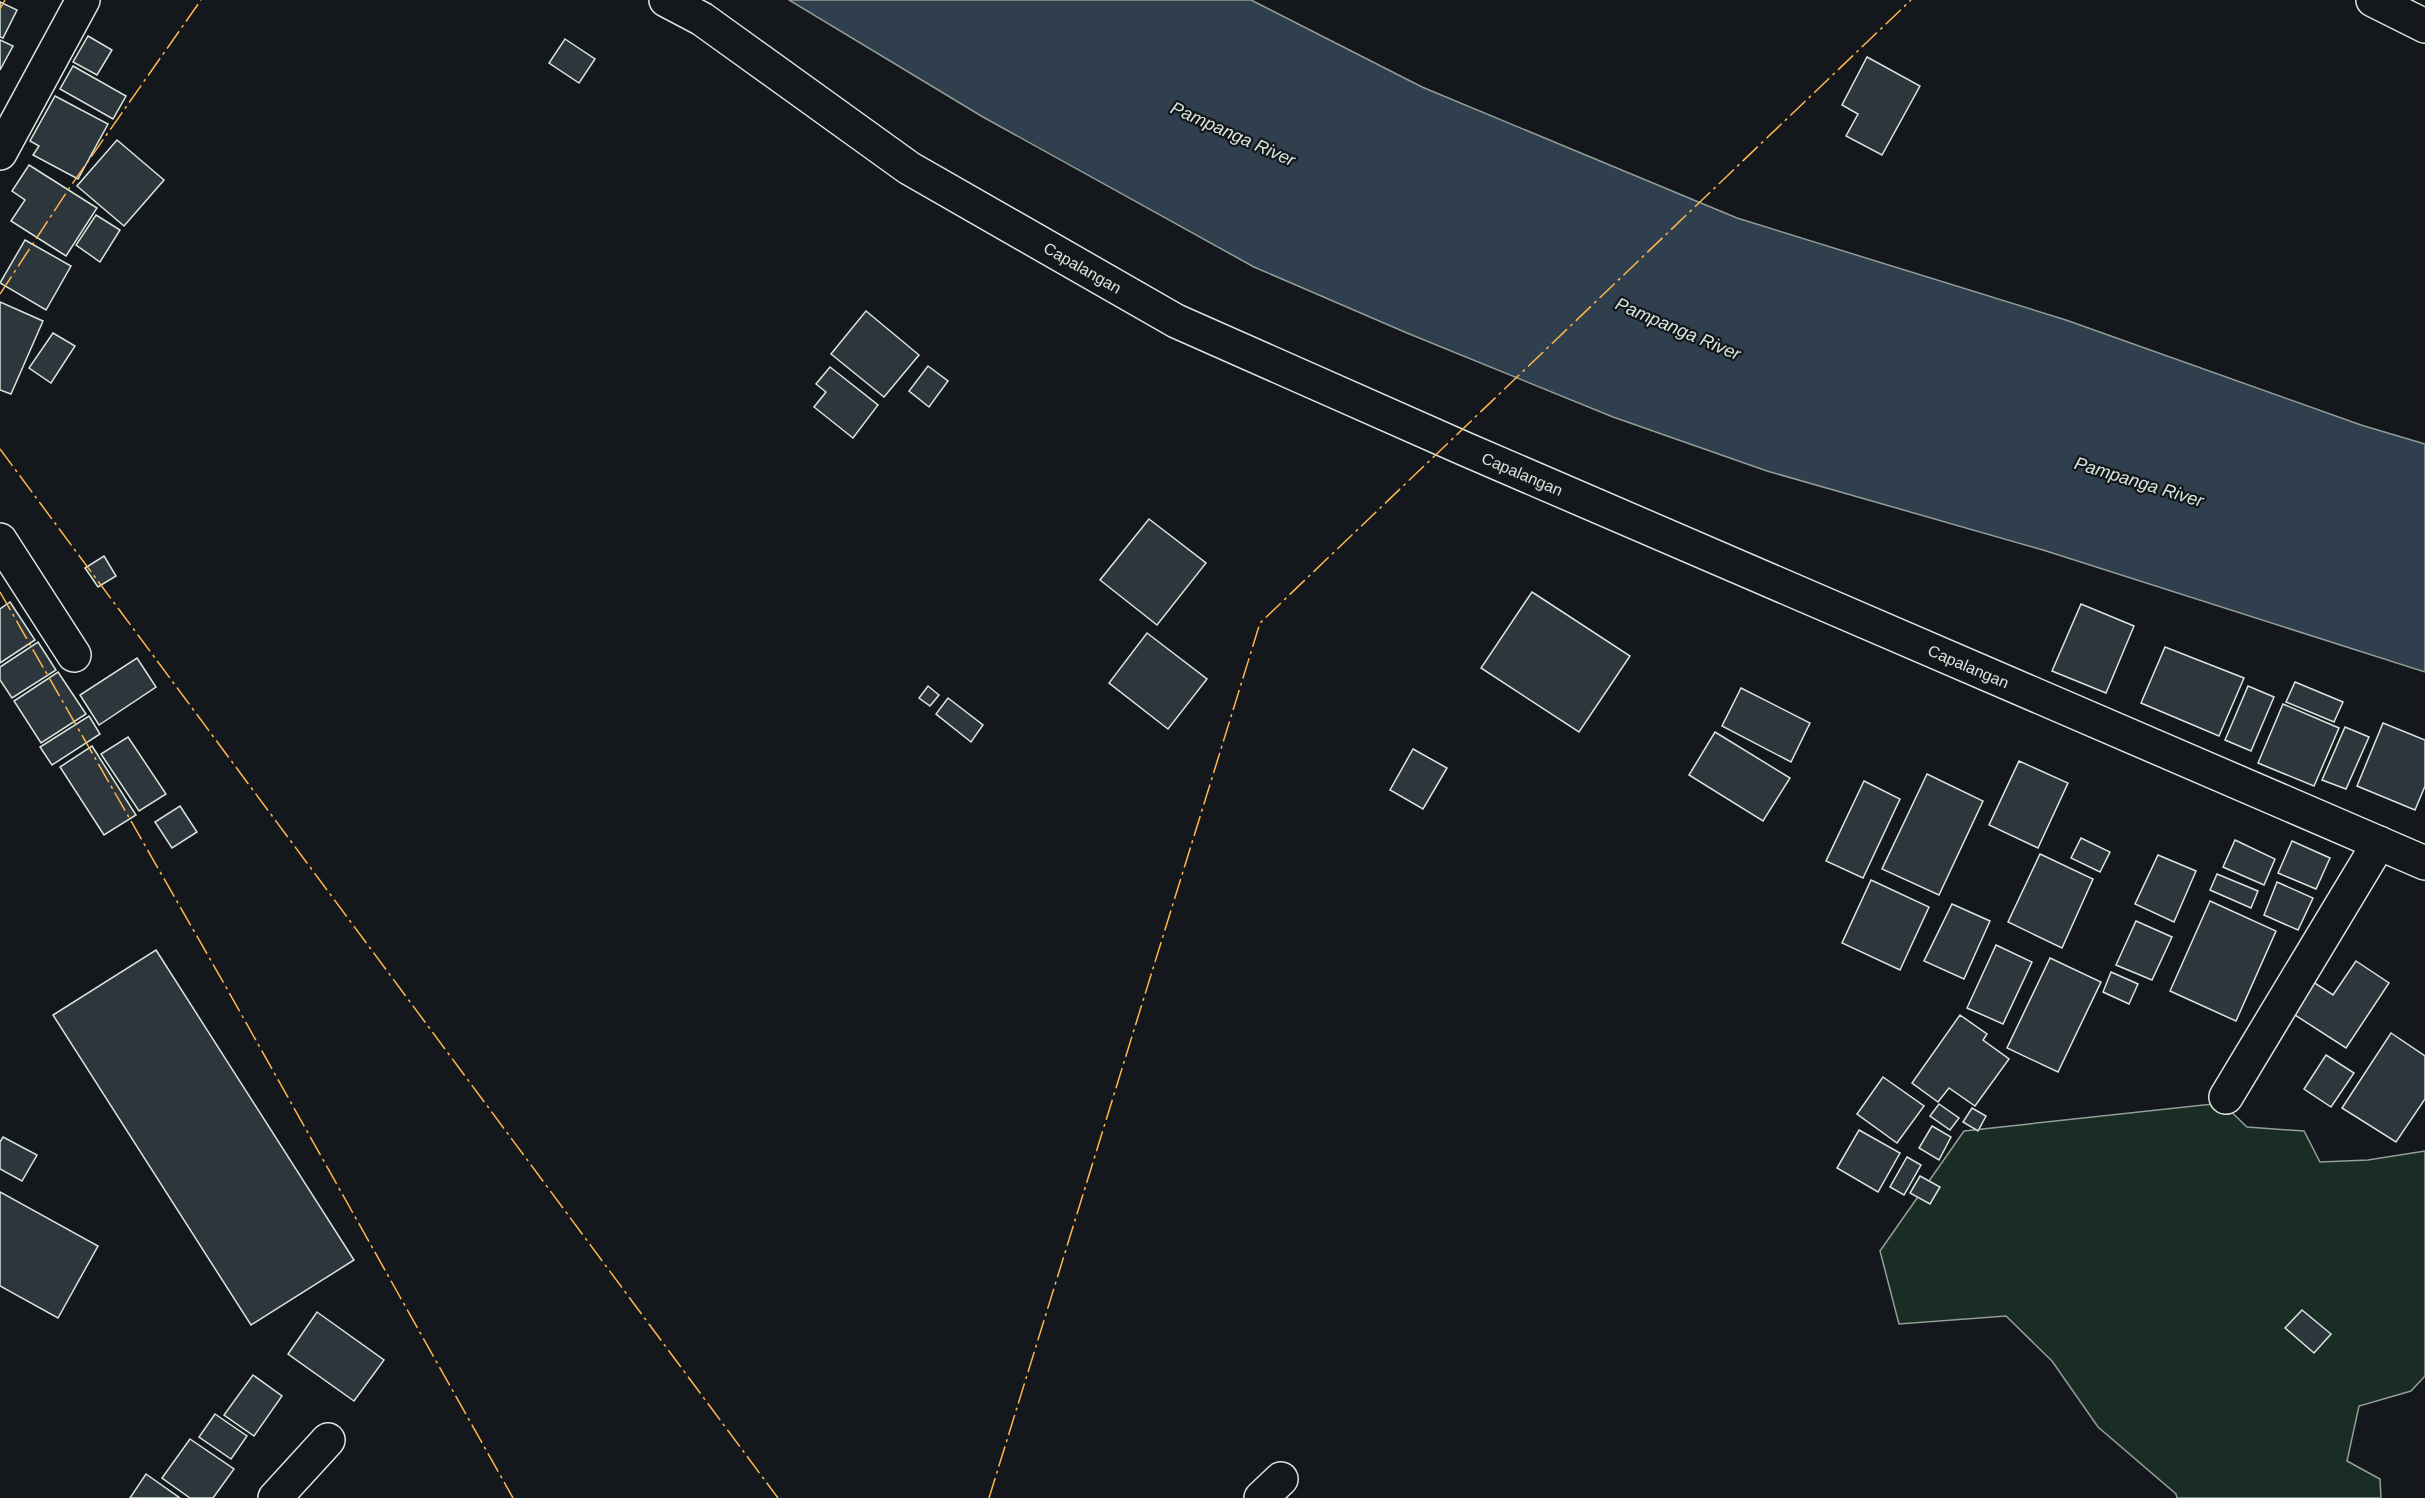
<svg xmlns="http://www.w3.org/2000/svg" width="2425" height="1498" viewBox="0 0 2425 1498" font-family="Arial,sans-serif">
	<rect width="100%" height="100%" fill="#14181c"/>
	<!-- green -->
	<path fill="#1a2d24" stroke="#939e99" stroke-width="1.5" d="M 2222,1103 L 2247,1127 L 2304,1131 L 2320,1162 L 2368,1160 L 2425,1151 L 2425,1376 L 2411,1391 L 2359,1406 L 2347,1461 L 2380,1479 L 2381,1498 L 2177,1498 L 2176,1494 L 2098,1427 L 2052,1361 L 2006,1316 L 1899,1324 L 1880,1251 L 1964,1131 Z"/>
	<!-- water -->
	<path fill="#2f3f4d" stroke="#939e99" stroke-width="1.5" d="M 789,0 L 1251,0 L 1422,87 L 1737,218 L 2066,320 L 2361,425 L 2425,444 L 2425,672 L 2043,550 L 1767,471 L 1613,417 L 1407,333 L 1254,267 L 983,117 Z"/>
	<!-- building -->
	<g fill="#2c363c" stroke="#d8e6dc" stroke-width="1.5">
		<path d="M 0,2 L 17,10 L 3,38 L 0,37 Z"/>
		<path d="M 88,36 L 112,50 L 97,75 L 73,62 Z"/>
		<path d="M 565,39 L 595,59 L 579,83 L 549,63 Z"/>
		<path d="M 0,40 L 13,46 L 0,70 Z"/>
		<path d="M 1867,57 L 1920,86 L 1882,155 L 1846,136 L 1858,114 L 1842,105 Z"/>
		<path d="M 73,66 L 126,96 L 113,119 L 60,89 Z"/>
		<path d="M 55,96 L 108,124 L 78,179 L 33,155 L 39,146 L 30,141 Z"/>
		<path d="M 117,140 L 164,180 L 124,226 L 77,186 Z"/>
		<path d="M 29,165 L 97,208 L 66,256 L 11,221 L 25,200 L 12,191 Z"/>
		<path d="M 96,215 L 120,230 L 100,262 L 76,245 Z"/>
		<path d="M 25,240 L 71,266 L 46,310 L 0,283 Z"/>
		<path d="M 0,302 L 43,321 L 11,394 L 0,390 Z"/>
		<path d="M 866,311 L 919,355 L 884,397 L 831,354 Z"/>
		<path d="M 53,333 L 75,346 L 51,383 L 29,368 Z"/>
		<path d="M 928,366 L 948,381 L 929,407 L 909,391 Z"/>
		<path d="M 830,367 L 878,405 L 853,438 L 814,407 L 826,392 L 816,384 Z"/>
		<path d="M 1149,519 L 1206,563 L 1157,625 L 1100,580 Z"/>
		<path d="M 104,556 L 116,576 L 98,587 L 85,568 Z"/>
		<path d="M 1532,592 L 1630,656 L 1579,732 L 1481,668 Z"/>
		<path d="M 10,602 L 35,640 L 0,663 L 0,609 Z"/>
		<path d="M 2081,604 L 2134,626 L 2106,693 L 2052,671 Z"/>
		<path d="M 1147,633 L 1207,679 L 1168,729 L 1109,683 Z"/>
		<path d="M 38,642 L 56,670 L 12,698 L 0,680 L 0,667 Z"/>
		<path d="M 2165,647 L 2244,678 L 2219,736 L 2141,703 Z"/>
		<path d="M 137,658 L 156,687 L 99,725 L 80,695 Z"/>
		<path d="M 58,672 L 86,714 L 41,743 L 14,701 Z"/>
		<path d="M 2295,682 L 2343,702 L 2334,722 L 2286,702 Z"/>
		<path d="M 928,686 L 939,695 L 930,706 L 919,698 Z"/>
		<path d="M 2248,686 L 2274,697 L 2251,751 L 2225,740 Z"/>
		<path d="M 1741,688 L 1810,723 L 1791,762 L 1722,726 Z"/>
		<path d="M 948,698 L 983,725 L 971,742 L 936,714 Z"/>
		<path d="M 2283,704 L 2339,728 L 2314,786 L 2258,763 Z"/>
		<path d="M 89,716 L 100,734 L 52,765 L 40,747 Z"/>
		<path d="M 2383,723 L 2425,740 L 2425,786 L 2415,810 L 2357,786 Z"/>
		<path d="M 2345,727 L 2369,737 L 2346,789 L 2322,780 Z"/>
		<path d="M 1715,732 L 1790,778 L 1763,821 L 1689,775 Z"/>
		<path d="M 128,737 L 166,794 L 139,811 L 101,754 Z"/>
		<path d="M 92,746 L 136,815 L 104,835 L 60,767 Z"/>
		<path d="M 1413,749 L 1447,768 L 1423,809 L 1390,790 Z"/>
		<path d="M 2019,761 L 2068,783 L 2038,848 L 1989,825 Z"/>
		<path d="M 1927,774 L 1983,801 L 1939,895 L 1882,869 Z"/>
		<path d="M 1864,781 L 1900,799 L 1863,878 L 1826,861 Z"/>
		<path d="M 180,806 L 197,832 L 172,848 L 155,822 Z"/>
		<path d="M 2081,838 L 2110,852 L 2100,872 L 2071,858 Z"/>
		<path d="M 2235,840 L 2275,859 L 2264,885 L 2223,867 Z"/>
		<path d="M 2292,841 L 2330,858 L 2316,889 L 2278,873 Z"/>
		<path d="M 2040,854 L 2093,879 L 2062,948 L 2008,922 Z"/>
		<path d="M 2158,855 L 2196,871 L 2174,922 L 2135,904 Z"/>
		<path d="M 2217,874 L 2258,891 L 2251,908 L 2210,890 Z"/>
		<path d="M 1871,880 L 1929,907 L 1900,970 L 1842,943 Z"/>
		<path d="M 2277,882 L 2313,898 L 2298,930 L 2264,915 Z"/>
		<path d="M 2210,901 L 2276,931 L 2236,1021 L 2170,991 Z"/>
		<path d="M 1952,904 L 1990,921 L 1964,979 L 1924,961 Z"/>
		<path d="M 2136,921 L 2172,937 L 2152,980 L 2116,965 Z"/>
		<path d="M 1996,945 L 2032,962 L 2003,1024 L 1967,1008 Z"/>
		<path d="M 156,950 L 354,1260 L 251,1325 L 53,1015 Z"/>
		<path d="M 2050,958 L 2101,982 L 2058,1072 L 2007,1048 Z"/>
		<path d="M 2356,961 L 2389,983 L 2346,1048 L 2281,1006 L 2301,974 L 2333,995 Z"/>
		<path d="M 2111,972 L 2138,984 L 2129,1004 L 2103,992 Z"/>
		<path d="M 1960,1015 L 1987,1034 L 1983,1040 L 2009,1059 L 1975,1106 L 1949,1088 L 1938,1102 L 1912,1083 Z"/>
		<path d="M 2391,1033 L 2425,1056 L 2425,1099 L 2396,1142 L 2342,1108 Z"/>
		<path d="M 2326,1055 L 2354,1073 L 2331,1107 L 2304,1089 Z"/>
		<path d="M 1883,1077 L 1924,1106 L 1897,1143 L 1857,1114 Z"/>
		<path d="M 1939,1104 L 1959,1118 L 1950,1130 L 1930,1116 Z"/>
		<path d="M 1972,1108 L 1986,1116 L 1978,1131 L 1963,1122 Z"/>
		<path d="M 1932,1126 L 1951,1137 L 1939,1160 L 1919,1148 Z"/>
		<path d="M 1859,1130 L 1900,1153 L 1878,1192 L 1837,1168 Z"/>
		<path d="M 3,1137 L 37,1155 L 22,1181 L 0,1169 L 0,1142 Z"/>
		<path d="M 1907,1157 L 1921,1165 L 1904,1195 L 1890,1187 Z"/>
		<path d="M 1920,1176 L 1940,1187 L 1930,1204 L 1910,1193 Z"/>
		<path d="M 0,1192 L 98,1246 L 58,1318 L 0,1286 Z"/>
		<path d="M 2302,1310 L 2331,1334 L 2314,1353 L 2285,1328 Z"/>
		<path d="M 317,1312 L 384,1360 L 354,1401 L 288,1354 Z"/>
		<path d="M 253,1375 L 282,1396 L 254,1436 L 224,1415 Z"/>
		<path d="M 215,1414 L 247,1436 L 231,1459 L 199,1437 Z"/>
		<path d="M 190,1439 L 234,1469 L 213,1498 L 190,1498 L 162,1478 Z"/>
		<path d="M 146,1474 L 180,1498 L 130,1498 Z"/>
	</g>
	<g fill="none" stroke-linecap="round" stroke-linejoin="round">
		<defs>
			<g id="minor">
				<path id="s1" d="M 666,0 L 702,19 L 909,168 L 1176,321 L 1465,449 L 2425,863"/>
				<path d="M 0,540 L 74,655"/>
				<path d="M 2226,1097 L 2379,843"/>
				<path d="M 275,1498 L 328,1440"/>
				<path d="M 1261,1498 L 1281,1479"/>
			</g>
			<g id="major">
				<path d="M 2373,0 L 2425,26"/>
				<path d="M 0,153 L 83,0"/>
			</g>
		</defs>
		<!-- minor casing -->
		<use href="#minor" stroke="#d8e6dc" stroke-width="36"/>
		<!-- major casing -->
		<use href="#major" stroke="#d8e6dc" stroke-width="36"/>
		<!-- minor -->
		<use href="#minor" stroke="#14181c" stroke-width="33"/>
		<!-- major -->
		<use href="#major" stroke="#14181c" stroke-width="33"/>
		<!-- power -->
		<g stroke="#ffb74d" stroke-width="1.5" stroke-dasharray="21 4.5 3 4.5" stroke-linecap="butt">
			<path d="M 0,9 L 5,0"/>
			<path d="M 0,294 L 70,187 L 201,0"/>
			<path d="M 0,449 L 778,1498"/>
			<path d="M 0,592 L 226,987 L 513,1498"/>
			<path d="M 989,1498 L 1260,623 L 1911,0"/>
		</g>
	</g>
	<g text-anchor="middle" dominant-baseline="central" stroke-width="4.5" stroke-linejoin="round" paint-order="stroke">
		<!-- street labels -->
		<g font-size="16" fill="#d8e6dc" stroke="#14181c">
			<text stroke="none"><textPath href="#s1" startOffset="496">Capalangan</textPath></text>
			<text stroke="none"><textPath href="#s1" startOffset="982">Capalangan</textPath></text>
			<text stroke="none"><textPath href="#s1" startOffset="1468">Capalangan</textPath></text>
		</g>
		<!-- water labels -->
		<g font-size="18" font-style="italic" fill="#d8e6dc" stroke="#14181c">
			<text transform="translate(1233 134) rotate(24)">Pampanga River</text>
			<text transform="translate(1678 329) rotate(23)">Pampanga River</text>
			<text transform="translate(2139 482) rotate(17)">Pampanga River</text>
		</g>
	</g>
</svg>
